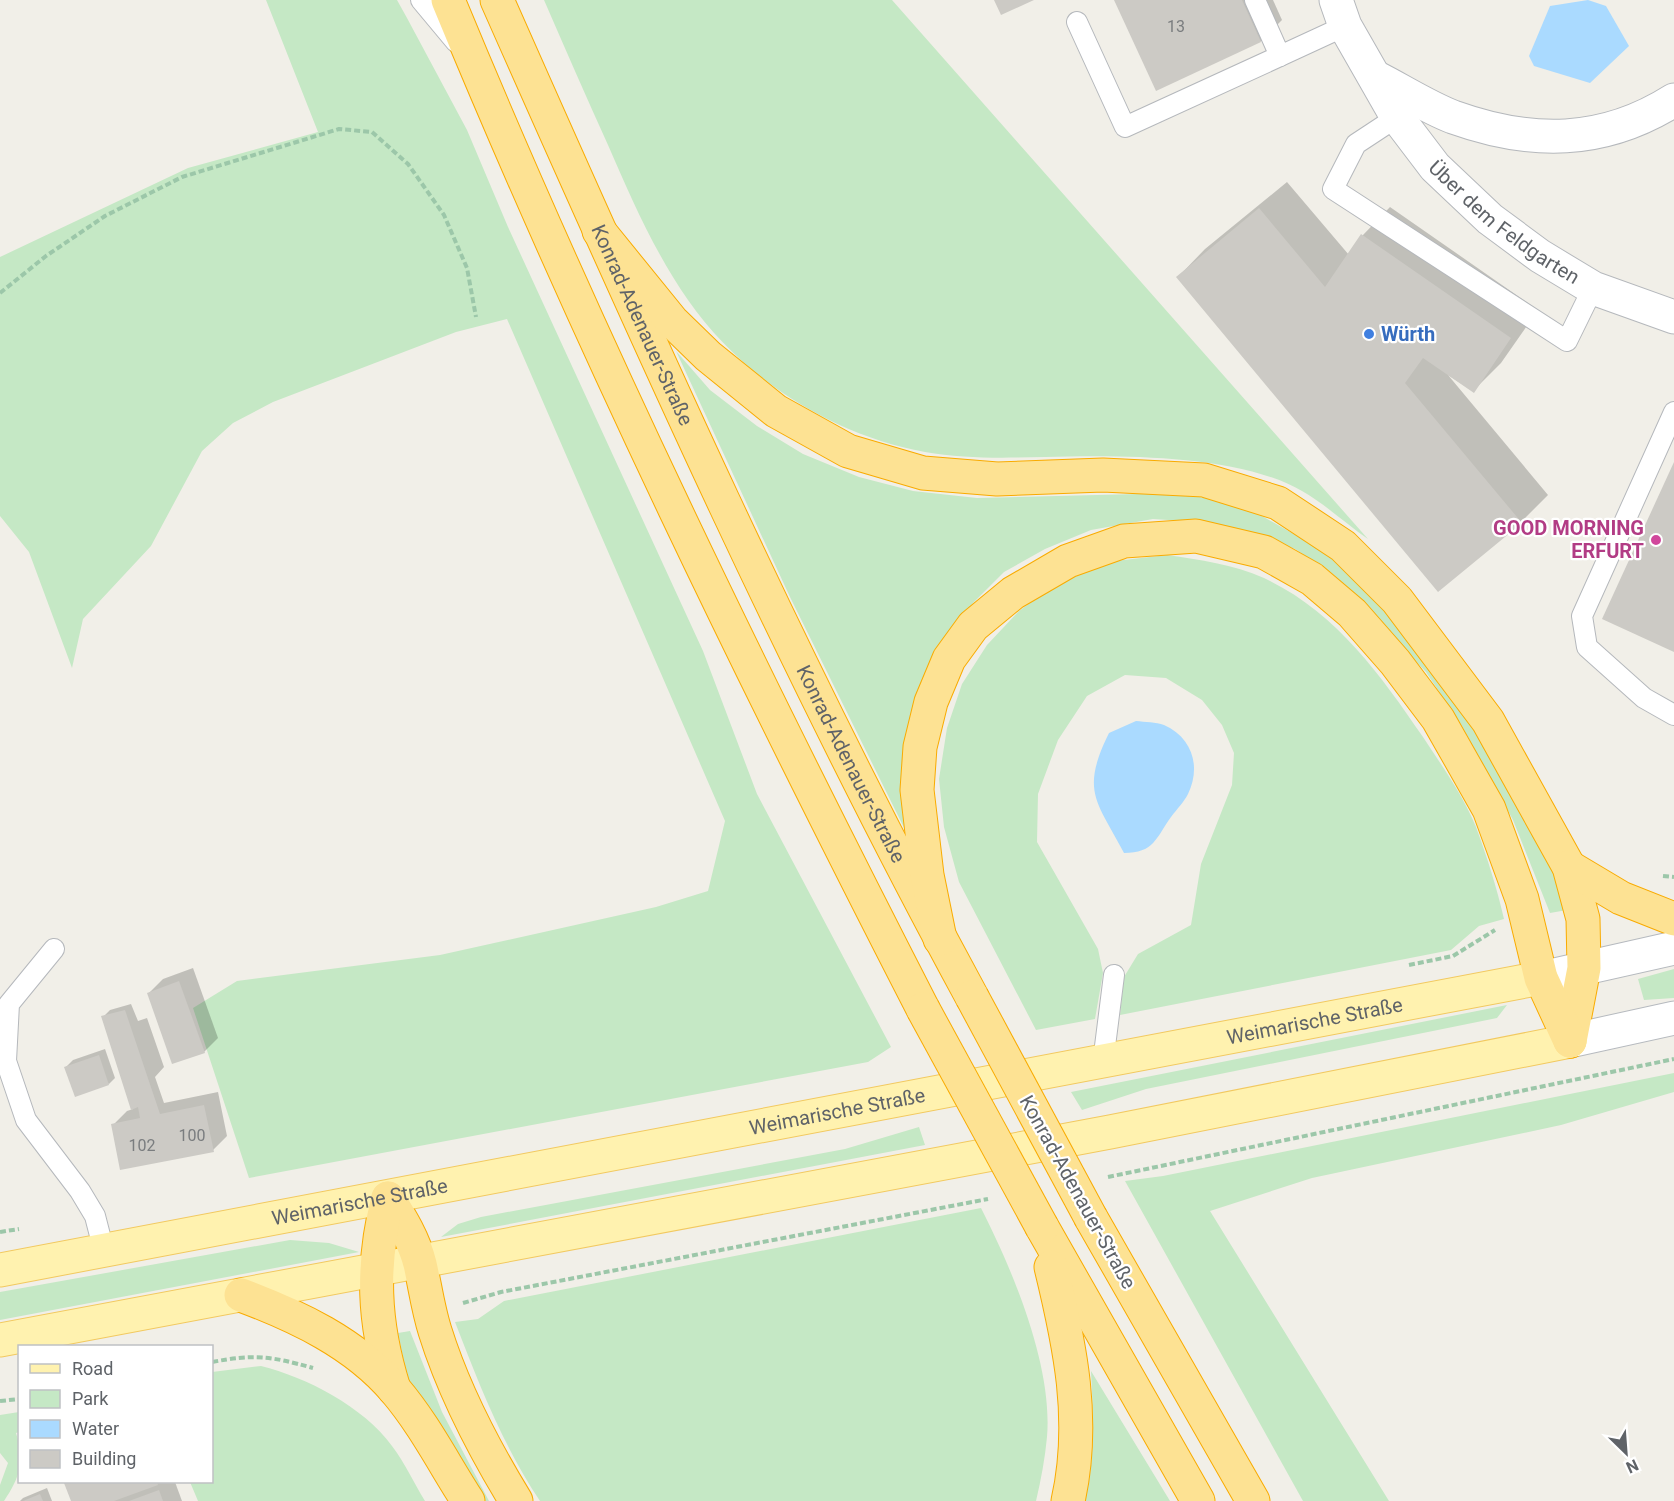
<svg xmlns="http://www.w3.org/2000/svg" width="1674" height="1501" viewBox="0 0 1674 1501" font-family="Roboto,sans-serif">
	<rect width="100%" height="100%" fill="#f1efe8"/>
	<!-- green -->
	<g fill="#c5e8c5">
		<path d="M 266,0 L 397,0 L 407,18 L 467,130 L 508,227 L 703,651 L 757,794 L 891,1047 L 868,1062 L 249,1178 L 193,1008 L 237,981 L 440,955 L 656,907 L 708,891 L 725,821 L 507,319 L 456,332 L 273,402 L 233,423 L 202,451 L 151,546 L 83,619 L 72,668 L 29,552 L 0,516 L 0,257 L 188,168 L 318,132 Z"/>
		<path d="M 544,0 L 892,0 L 1368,539 C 1346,524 1325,504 1302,491 C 1238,454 1118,455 1045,457 C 1005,458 964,459 925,452 C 832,435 742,378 688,300 C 654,251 631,198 608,145 C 586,97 565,48 544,0 Z"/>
		<path d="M 676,351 L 710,390 L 757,426 L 803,454 L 859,477 L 913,491 L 977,498 L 1178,493 L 1221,501 L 1262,516 L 1336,558 L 1372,594 L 1481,738 L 1523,818 L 1559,877 L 1567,910 L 1550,913 L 1513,820 L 1462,726 L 1426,672 L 1334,575 L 1295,549 L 1253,533 L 1199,522 L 1153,519 L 1091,530 L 1045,549 L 1004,572 L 974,602 L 948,635 L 915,850 L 790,597 Z"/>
		<path d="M 1167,555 C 1200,560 1233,564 1264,578 C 1335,611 1380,674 1423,737 C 1442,766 1463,795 1476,827 C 1487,857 1497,888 1504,919 L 1479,926 L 1451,950 L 1120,1015 L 1124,977 L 1138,954 L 1191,925 L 1201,864 L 1232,785 L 1234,753 L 1222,725 L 1202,700 L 1166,678 L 1125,675 L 1087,696 L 1058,740 L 1038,794 L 1037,842 L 1098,949 L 1103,973 L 1095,1019 L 1036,1030 L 959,882 L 944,827 L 939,779 L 947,728 L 962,684 L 987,645 L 1019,611 L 1064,578 L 1115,561 Z"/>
		<path d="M 1674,969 L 1674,998 L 1644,1000 L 1638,979 Z"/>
		<path d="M 1507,1005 L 1497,1018 L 1146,1089 L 1082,1110 L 1071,1092 Z"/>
		<path d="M 1674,1073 L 1674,1092 L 1561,1125 L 1312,1178 L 1210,1211 L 1389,1501 L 1303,1501 L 1125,1181 L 1163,1176 Z"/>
		<path d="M 919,1127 L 925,1145 L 441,1237 L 458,1224 L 481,1217 L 845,1149 Z"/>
		<path d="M 981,1208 C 1013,1271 1053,1366 1047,1437 C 1045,1458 1041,1480 1036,1501 L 540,1501 C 503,1446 479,1384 455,1322 L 478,1319 L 504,1301 Z"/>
		<path d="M 290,1240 L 329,1243 L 359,1252 L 0,1320 L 0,1292 Z"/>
		<path d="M 410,1331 L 442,1412 L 489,1501 L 483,1501 L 408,1382 L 398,1333 Z"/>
		<path d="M 261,1366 C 306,1377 364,1407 392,1446 C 405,1463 414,1483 425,1501 L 198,1501 L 190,1482 L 212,1482 L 212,1372 Z"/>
		<path d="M 1091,1371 L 1170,1501 L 1085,1501 C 1096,1457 1093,1415 1091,1371 Z"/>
		<path d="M 19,1412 L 19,1432 L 16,1433 C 25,1462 20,1477 4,1501 L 0,1501 L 0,1485 L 8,1463 L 0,1453 L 0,1415 Z"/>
	</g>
	<!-- water -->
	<g fill="#aadaff">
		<path d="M 1588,0 L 1606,6 L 1629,46 L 1590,83 L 1534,66 L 1529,56 L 1550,6 Z"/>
		<path d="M 1136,721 C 1145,722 1156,722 1164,725 C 1193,738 1201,767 1188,794 C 1184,802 1177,809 1171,817 C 1156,838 1154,853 1124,853 C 1097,801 1080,792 1109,733 Z"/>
	</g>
	<!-- shadow -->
	<g fill="#0003">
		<path d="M 1116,0 L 1273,0 L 1282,20 L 1261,41 L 1156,89 Z"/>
		<path d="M 1287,182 L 1349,255 L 1363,235 L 1390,207 L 1538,310 L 1501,363 L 1473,391 L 1448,375 L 1548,495 L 1521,522 L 1178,277 L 1205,249 Z"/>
		<path d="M 193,968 L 218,1038 L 204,1052 L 149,993 L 163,979 Z"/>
		<path d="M 131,1004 L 138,1021 L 147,1018 L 164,1067 L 155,1077 L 164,1103 L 218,1092 L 227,1136 L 213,1150 L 113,1125 L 127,1111 L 133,1109 L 103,1017 L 110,1010 Z"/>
		<path d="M 105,1049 L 115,1078 L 109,1084 L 66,1067 L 73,1060 Z"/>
		<path d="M 68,1482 L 175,1482 L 182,1501 L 72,1501 Z"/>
		<path d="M 47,1488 L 52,1501 L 20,1501 L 23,1498 Z"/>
	</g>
	<!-- building -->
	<g fill="#cccac5">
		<path d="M 994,0 L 1034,0 L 1001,15 Z"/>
		<path d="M 1114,0 L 1242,0 L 1261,42 L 1156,91 Z"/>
		<path d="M 1259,208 L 1325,287 L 1361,234 L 1511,338 L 1474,393 L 1423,358 L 1405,383 L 1522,523 L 1438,592 L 1176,277 Z"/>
		<path d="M 1674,462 L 1674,652 L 1602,619 Z"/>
		<path d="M 179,981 L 205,1053 L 172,1064 L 147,993 Z"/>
		<path d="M 125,1010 L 160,1114 L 204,1105 L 214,1152 L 120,1170 L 111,1124 L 140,1118 L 138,1107 L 131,1110 L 101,1016 Z"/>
		<path d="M 99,1055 L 109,1085 L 75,1097 L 64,1067 Z"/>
		<path d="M 68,1482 L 157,1482 L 158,1485 L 114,1501 L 71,1501 L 64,1483 Z"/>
		<path d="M 159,1490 L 163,1501 L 129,1501 Z"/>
		<path d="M 40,1494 L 43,1501 L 23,1501 Z"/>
	</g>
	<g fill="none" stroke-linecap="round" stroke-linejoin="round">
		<defs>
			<g id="lane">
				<path d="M 421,0 L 456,42"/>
				<path d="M 1255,0 L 1280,56 L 1345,26"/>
				<path d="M 1077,22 L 1125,127 L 1280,56"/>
				<path d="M 1397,117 L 1356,144 L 1333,189 L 1567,341 L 1593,288"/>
				<path d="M 1674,412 L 1582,616 L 1587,647 L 1644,698 L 1674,715"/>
				<path d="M 54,949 L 9,1004 L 6,1061 L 26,1120 L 80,1191 L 95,1216 L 104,1251"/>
				<path d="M 1103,1062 L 1114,975"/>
			</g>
			<g id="street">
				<path id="s1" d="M 1336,0 L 1345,26 L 1397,117 L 1435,167 L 1490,219 L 1540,256 L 1593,288 L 1674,317"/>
				<path d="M 1375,77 C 1401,90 1427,107 1453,117 C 1531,145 1603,145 1674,100"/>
			</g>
			<g id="secondary">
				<path d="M 1541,978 L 1674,948"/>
				<path d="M 1570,1041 L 1674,1018"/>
			</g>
			<g id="primary">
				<path id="s2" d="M 0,1270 L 1541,978"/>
				<path d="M 0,1340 L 1110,1132 L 1570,1041"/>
			</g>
			<g id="highway">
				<path d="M 448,0 C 590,344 753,678 923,1009"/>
				<path id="s3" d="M 497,0 C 646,337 796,673 972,997"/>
				<path d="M 599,231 L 672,321 L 708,356 L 776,411 L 848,451 L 923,473 L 997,479 L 1103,475 L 1204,480 L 1278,503 L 1343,546 L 1397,600 L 1488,721 L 1569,867 L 1583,919 L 1584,968 L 1570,1041"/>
				<path d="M 1569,867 L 1621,898 L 1674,919"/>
				<path d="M 940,939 L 927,875 L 917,790 L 920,747 L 931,702 L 949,659 L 973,626 L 1013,593 L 1068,561 L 1124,541 L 1196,536 L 1264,552 L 1312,579 L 1352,613 L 1395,662 L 1438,719 L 1489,809 L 1522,899 L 1541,978 L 1570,1041"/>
				<path d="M 388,1198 C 401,1219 414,1240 420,1264 C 425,1286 428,1309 435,1331 C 454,1392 483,1447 516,1501"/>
				<path d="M 388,1198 C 371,1266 373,1322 394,1389"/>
				<path d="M 1091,1218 L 1253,1501"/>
				<path d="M 1042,1227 L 1198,1501"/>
				<path d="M 1051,1267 C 1070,1345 1086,1421 1068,1501"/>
				<path d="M 241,1295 C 297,1316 355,1343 395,1390 C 424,1424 444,1464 468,1501"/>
			</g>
		</defs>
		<!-- lane casing -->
		<use href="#lane" stroke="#b5b8bc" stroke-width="22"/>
		<!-- street casing -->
		<use href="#street" stroke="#b5b8bc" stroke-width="35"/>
		<!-- secondary casing -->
		<use href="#secondary" stroke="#b6babf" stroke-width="35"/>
		<!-- primary casing -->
		<use href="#primary" stroke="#f2c960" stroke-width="35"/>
		<!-- highway casing -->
		<use href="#highway" stroke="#f9ab00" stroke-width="35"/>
		<!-- path -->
		<g stroke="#9cc7a9" stroke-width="4" stroke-dasharray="6 3" stroke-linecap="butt">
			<path d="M 0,293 L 46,256 L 105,216 L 182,177 L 339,129 L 372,132 L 408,164 L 444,215 L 467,268 L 476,317"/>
			<path d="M 1663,876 L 1674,877"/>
			<path d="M 1409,965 L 1453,956 L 1495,930"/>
			<path d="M 1108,1177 L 1674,1059"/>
			<path d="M 0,1232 L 19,1229"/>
			<path d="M 463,1303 L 501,1292 L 988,1199"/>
			<path d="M 212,1362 C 255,1354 270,1356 313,1368"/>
			<path d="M 0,1401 L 20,1399"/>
		</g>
		<!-- lane -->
		<use href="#lane" stroke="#fff" stroke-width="20"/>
		<!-- street -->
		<use href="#street" stroke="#fff" stroke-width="33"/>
		<!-- secondary -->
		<use href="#secondary" stroke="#fff" stroke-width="33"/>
		<!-- primary -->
		<use href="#primary" stroke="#fff2af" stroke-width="33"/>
		<!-- highway -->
		<use href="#highway" stroke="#fde293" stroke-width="33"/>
		<defs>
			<g id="highway-bridge">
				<path d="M 972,997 L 1091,1218"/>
				<path d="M 923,1009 L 1042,1227"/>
			</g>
		</defs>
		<!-- highway-bridge casing -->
		<use href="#highway-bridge" stroke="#f9ab00" stroke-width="35" stroke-linecap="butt"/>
		<!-- highway-bridge -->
		<use href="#highway-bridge" stroke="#fde293" stroke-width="33"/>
	</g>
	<!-- markers -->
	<circle fill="#3f7fe0" stroke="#fff" stroke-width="2" cx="1369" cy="334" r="6"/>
	<circle fill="#d1479c" stroke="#fff" stroke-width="2" cx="1656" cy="540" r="6"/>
	<g text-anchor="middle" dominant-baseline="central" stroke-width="4.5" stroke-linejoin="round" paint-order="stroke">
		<!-- number labels -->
		<g font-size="16" fill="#7a7d7f">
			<text x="1176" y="26">13</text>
			<text x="192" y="1135">100</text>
			<text x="142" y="1145">102</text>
		</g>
		<!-- street labels -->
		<g font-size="20" fill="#5f6368" stroke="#fff">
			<text stroke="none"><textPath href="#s1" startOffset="284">Über dem Feldgarten</textPath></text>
			<text stroke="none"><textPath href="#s3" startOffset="356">Konrad-Adenauer-Straße</textPath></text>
			<text stroke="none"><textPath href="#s3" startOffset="842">Konrad-Adenauer-Straße</textPath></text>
			<text stroke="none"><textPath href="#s2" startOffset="1338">Weimarische Straße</textPath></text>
			<text stroke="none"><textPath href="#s2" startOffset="852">Weimarische Straße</textPath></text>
			<text transform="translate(1078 1192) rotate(61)">Konrad-Adenauer-Straße</text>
			<text stroke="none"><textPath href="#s2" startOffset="366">Weimarische Straße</textPath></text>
		</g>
		<!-- shop labels -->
		<g font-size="20" font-weight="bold" fill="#366cbe" stroke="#fff" text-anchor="start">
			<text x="1381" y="334">Würth</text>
		</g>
		<!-- hotel labels -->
		<g font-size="20" font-weight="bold" fill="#b23c85" stroke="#fff" text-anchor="end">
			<text x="1644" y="528">GOOD MORNING<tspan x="1644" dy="23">ERFURT</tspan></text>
		</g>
	</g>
	<!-- legend -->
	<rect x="18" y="1345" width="195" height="138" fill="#ffffff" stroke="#bfc1c3" stroke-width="1.5"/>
	<rect x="30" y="1364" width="30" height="9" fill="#fff2af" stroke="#bfc1c3" stroke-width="1.5"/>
	<text x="72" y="1375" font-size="18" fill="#5f6368">Road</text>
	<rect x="30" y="1390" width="30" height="18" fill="#c5e8c5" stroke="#bfc1c3" stroke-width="1.5"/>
	<text x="72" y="1405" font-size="18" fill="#5f6368">Park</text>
	<rect x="30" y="1420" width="30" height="18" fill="#aadaff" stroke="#bfc1c3" stroke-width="1.5"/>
	<text x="72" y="1435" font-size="18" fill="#5f6368">Water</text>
	<rect x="30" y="1450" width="30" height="18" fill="#cccac5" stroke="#bfc1c3" stroke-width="1.5"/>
	<text x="72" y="1465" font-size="18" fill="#5f6368">Building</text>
	<!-- north arrow -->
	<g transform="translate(1626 1453) rotate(155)" stroke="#ffffff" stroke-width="4.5" paint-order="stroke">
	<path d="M0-4.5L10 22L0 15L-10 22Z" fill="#5f6368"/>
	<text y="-9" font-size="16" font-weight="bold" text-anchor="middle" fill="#5f6368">N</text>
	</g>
</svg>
